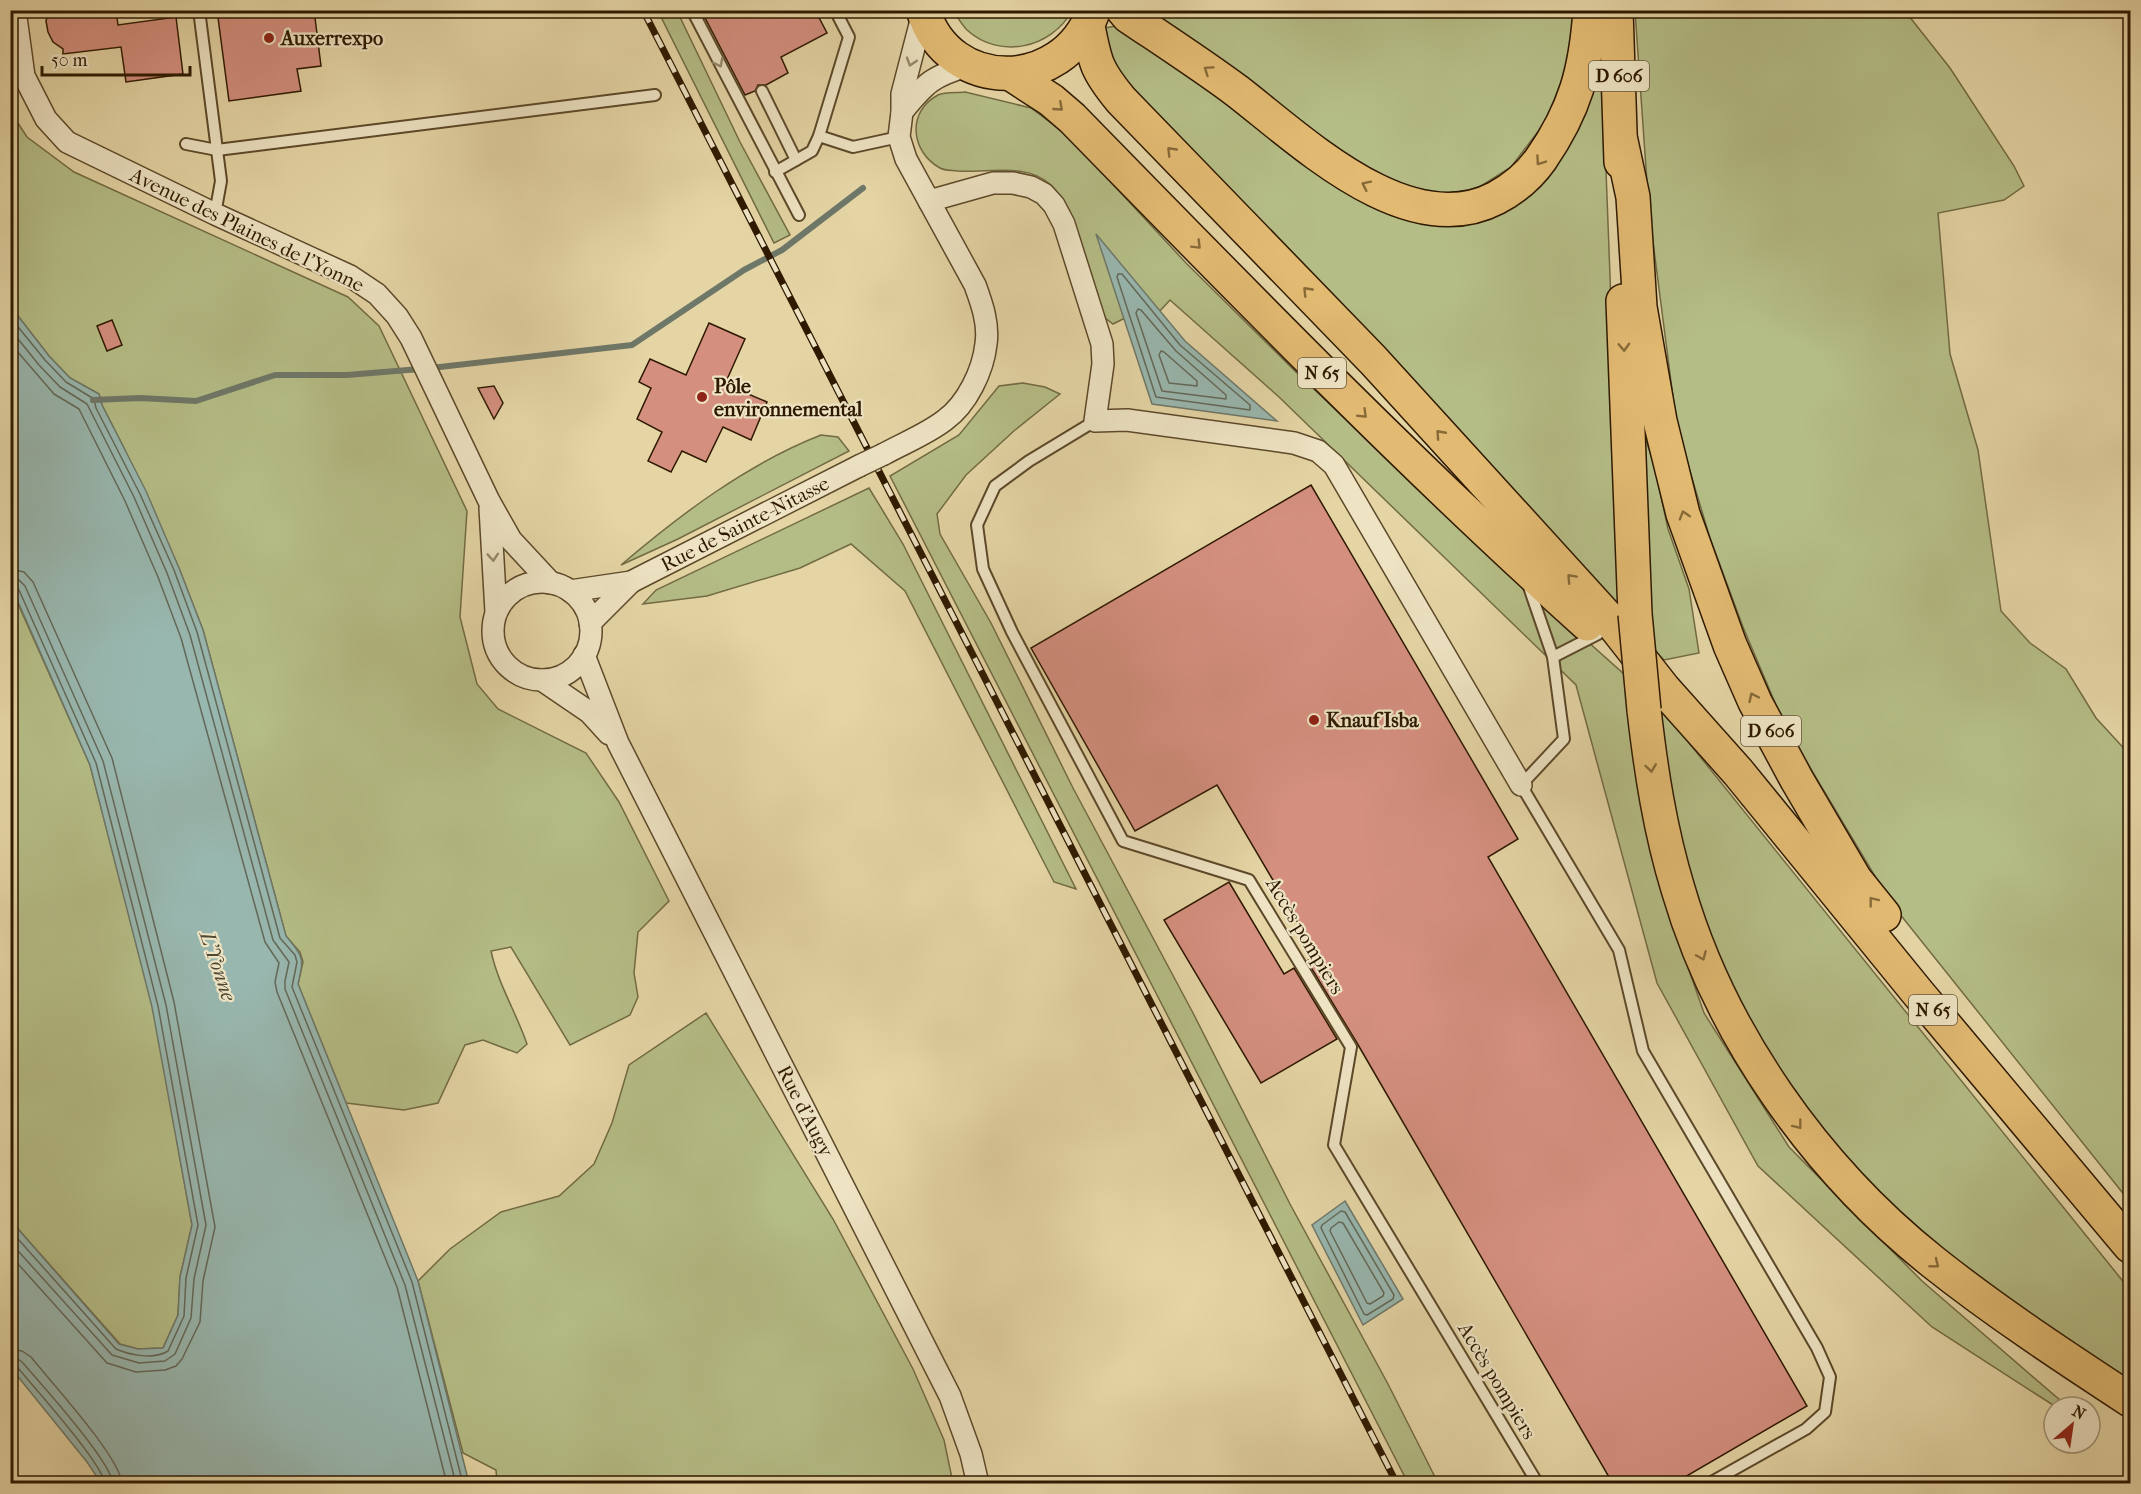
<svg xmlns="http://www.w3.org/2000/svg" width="2141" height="1494" viewBox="0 0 2141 1494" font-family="'IM FELL French Canon',serif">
	<rect width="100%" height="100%" fill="#e5d5a5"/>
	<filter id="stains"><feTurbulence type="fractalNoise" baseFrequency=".00333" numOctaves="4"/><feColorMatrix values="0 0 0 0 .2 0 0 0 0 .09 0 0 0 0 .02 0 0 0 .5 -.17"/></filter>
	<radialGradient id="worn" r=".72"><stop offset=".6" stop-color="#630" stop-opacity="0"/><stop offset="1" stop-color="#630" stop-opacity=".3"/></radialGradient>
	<!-- green -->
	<g fill="#b5bd86" stroke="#726b43" stroke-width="1.5">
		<path d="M 658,11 L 677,11 L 740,142 L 790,235 L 774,243 Z"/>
		<path d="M 953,11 L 1072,11 C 1051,48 1000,60 967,30 C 962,25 957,16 953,11 Z"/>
		<path d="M 1139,11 L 1576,11 L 1565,72 L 1546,121 L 1511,167 L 1475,190 L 1436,194 L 1356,171 Z"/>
		<path d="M 1600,11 L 1623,621 L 1121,83 L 1104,57 L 1105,28 L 1121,25 L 1312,168 L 1381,209 L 1521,194 Z"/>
		<path d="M 1635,11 L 1905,11 L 1950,68 L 2014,166 L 2024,186 L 2004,200 L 1938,213 L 1950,354 L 1978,450 L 2001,611 L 2030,643 L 2066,669 L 2096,718 L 2130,755 L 2130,1202 L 1891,903 L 1784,724 L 1743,627 L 1710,538 L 1677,428 L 1649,211 Z"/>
		<path d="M 965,92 L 1031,108 L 1067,135 L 1186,263 L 1301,377 L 1473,539 L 1625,675 L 1660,887 L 1704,1013 L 1789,1147 L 1922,1281 L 2068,1407 L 2056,1407 L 1932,1327 L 1758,1166 L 1657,983 L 1576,685 L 1279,397 L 1170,300 L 1148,324 L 1139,311 L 1113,324 L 1104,317 C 1094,285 1073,207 1051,185 C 1027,162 988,173 958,171 C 953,170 945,171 940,168 C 911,152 906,112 938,95 C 945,92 957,93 965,92 Z"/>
		<path d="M 10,111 L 27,137 L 74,172 L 348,297 L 379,326 L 467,511 L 460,617 L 477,684 L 498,709 L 586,753 L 619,802 L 669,901 L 638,932 L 634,973 L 638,997 L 630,1015 L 570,1045 L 511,947 L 491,951 C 498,984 516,1012 527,1044 L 517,1053 L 483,1040 L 465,1045 L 438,1103 L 404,1110 L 346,1103 L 298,984 L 303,962 L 300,952 L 286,936 L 203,630 L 179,568 L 123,446 L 102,405 L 99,394 L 70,378 L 49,356 L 11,307 Z"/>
		<path d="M 1023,383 L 1045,387 L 1060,394 L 1015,430 L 966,475 L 937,514 L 940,534 L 991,623 L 1073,788 L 1193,1013 L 1290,1204 L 1388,1384 L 1438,1483 L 1408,1483 L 890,476 L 959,435 L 999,386 Z"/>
		<path d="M 1640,423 L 1654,464 L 1668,529 L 1689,589 L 1699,653 L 1664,660 L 1651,647 Z"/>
		<path d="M 821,435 L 838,437 L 849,451 L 678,539 L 621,565 C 681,514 747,464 821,435 Z"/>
		<path d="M 869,488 L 903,544 L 1076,889 L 1054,882 L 905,591 L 851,544 L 800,568 L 707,596 L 643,604 L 656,590 Z"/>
		<path d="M 10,586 L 90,765 L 153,1007 L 192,1225 L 180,1277 L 178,1315 L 163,1348 L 138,1349 L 120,1344 L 11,1221 Z"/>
		<path d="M 1656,702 L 2130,1290 L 2130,1387 L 1936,1256 L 1802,1115 L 1706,944 L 1680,848 Z"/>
		<path d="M 706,1013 L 833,1219 L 913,1369 L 944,1440 L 953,1483 L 497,1483 L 496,1470 L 463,1453 L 418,1281 L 450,1249 L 501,1212 L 559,1196 L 594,1164 L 612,1123 L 629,1065 Z"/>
	</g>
	<!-- water -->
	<g fill="#98b7af" stroke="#6e7869" stroke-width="1.5">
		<path d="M 1096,234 L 1185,341 L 1277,421 L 1152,404 Z"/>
		<path d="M 11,307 L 49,356 L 70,378 L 99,394 L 102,405 L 146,491 L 179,568 L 203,630 L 286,936 C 304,958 304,957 298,984 L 418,1281 L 469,1483 L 101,1483 L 87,1462 L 11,1368 L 11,1221 L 119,1344 L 138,1349 L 163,1348 L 178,1315 L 180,1277 L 192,1225 L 152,1007 L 90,765 L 11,586 Z"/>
		<path d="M 1345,1201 L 1403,1299 L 1363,1325 L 1312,1225 Z"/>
	</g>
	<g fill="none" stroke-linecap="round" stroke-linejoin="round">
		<!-- shore -->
		<g stroke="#636858" stroke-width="1.5">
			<path d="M 1118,274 L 1122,274 L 1180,345 L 1250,405 L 1250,410 L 1156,397 L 1117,277 Z"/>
			<path d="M 1138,309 L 1141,310 L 1176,351 L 1226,395 L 1226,399 L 1162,391 L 1136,313 Z"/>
			<path d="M 10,317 L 45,360 L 66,382 L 94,399 L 96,408 L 140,494 L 174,570 L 197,632 L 280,938 L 295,955 L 297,962 L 292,987 L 412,1282 L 463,1484"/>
			<path d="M 10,329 L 39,365 L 60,387 L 87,404 L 134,497 L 167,573 L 190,635 L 273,940 L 289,962 L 285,981 L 285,989 L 405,1285 L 456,1484"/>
			<path d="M 10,343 L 54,394 L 79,409 L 125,501 L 158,577 L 181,638 L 265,942 L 279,963 L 275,982 L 277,992 L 397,1287 L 447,1484"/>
			<path d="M 1161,351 L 1164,352 L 1197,381 L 1197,386 L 1169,383 L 1159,355 Z"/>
			<path d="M 10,569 L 24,572 L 33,582 L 112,758 L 174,1002 L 215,1227 L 203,1281 L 200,1322 L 182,1359 L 176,1366 L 165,1370 L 136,1372 L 107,1363 L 10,1255"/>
			<path d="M 10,578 L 19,580 L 25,586 L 103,761 L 166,1005 L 206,1225 L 194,1279 L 191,1318 L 175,1354 L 165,1361 L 139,1363 L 112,1355 L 10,1242"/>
			<path d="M 10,586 L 15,586 L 19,590 L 96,763 L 158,1006 L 198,1225 L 186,1278 L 184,1316 L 168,1351 C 154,1360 130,1355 116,1349 L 10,1230"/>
			<path d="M 1341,1211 L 1345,1212 L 1394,1295 L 1393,1299 L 1367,1315 L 1364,1314 L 1321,1228 L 1322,1225 Z"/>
			<path d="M 1339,1222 L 1343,1223 L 1384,1293 L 1383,1296 L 1370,1304 L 1367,1303 L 1330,1231 L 1331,1228 Z"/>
			<path d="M 10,1349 L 22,1351 L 31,1357 C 50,1381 121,1458 122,1484"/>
			<path d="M 10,1358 L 17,1358 L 23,1363 C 40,1383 112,1462 113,1484"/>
			<path d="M 10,1365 L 18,1368 C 34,1387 103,1464 105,1484"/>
		</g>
		<!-- stream -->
		<g stroke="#6e7869" stroke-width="6">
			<path d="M 431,368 L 632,345 L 744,270 L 782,250 L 863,188"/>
			<path d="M 93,400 L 140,398 L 196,401 L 275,375 L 347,375 L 420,369"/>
		</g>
	</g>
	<!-- building -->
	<g fill="#d48f7f" stroke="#2e1900" stroke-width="1.5">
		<path d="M 49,10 L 116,10 L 118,25 L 176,17 L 183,74 L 126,82 L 121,47 L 63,54 L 63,49 L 53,42 L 48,32 L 46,21 Z"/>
		<path d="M 217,10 L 314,10 L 321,66 L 297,69 L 301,91 L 229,101 Z"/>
		<path d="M 701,10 L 815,10 L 827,33 L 781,57 L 788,73 L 766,85 L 758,85 L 755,91 L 745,95 Z"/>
		<path d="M 112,320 L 122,345 L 107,351 L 97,326 Z"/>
		<path d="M 709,323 L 745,339 L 725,384 L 767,402 L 751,440 L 723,427 L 706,462 L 682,451 L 671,472 L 648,461 L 662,432 L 637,419 L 651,388 L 639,382 L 650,359 L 686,375 Z"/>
		<path d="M 494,386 L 503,403 L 494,419 L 478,388 Z"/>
		<path d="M 1311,485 L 1518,839 L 1488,857 L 1807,1406 L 1673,1484 L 1613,1484 L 1357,1043 L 1307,961 L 1317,955 L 1217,785 L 1135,831 L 1031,648 Z"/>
		<path d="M 1229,882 L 1284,974 L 1294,968 L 1337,1039 L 1261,1083 L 1164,920 Z"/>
	</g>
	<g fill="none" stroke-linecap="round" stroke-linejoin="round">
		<defs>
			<g id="lane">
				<path d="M 199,10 L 221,181 L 215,214"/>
				<path d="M 692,10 L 799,215"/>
				<path d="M 762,91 L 796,160"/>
				<path d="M 819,136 L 853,147 L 899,137"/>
				<path d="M 186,144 L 217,150 L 655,95"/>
				<path d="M 775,172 L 812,151 L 819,136 L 849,37 L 835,10"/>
				<path d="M 1095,421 L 1029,461 L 995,486 L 977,525 L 983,569 L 1012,632 L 1123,841 L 1249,880 L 1351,1047 L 1334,1145 L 1538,1484"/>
				<path d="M 1528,584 L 1553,657 L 1564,739 L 1521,785 L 1619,950 L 1643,1051 L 1817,1348 L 1830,1377 L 1825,1412 L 1806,1429 L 1708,1484"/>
				<path d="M 1553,657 L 1598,634"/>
			</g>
			<g id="street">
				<path d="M 15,10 L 24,76 L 46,119 L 67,142 L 215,214 L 350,276 L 377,294 L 397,316 L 411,338 L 489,501 L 511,540 L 551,583"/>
				<path d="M 902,112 C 926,82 933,76 970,65"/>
				<path d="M 929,201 L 993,183 L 1013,183 L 1031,187 L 1044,194 L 1054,205 L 1064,224 L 1102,344 L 1103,364 L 1095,421 L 1127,420 L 1294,443 L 1318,451 L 1334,465 L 1521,785"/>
				<path d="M 884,454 C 904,443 927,434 945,420 C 967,404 983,371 986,344 C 989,324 982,304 975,285 L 906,159 L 899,137 L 902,112 L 902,94 L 923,13"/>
				<path d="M 490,508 L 496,612"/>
				<circle cx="542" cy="631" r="49"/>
				<path d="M 570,591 L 631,582 L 859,466"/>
				<path d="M 590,623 L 631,582"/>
				<path d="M 584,655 L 618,743 L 950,1396 L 971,1454 L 978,1484"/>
				<path d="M 542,680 L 589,712 L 609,734"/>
			</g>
			<g id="primary">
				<path d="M 923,10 C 949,95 1063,93 1093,12"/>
				<path d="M 1123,10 L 1128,16 C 1165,41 1202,65 1237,91 C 1303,142 1408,244 1496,198 C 1515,188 1529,176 1541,159 C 1575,110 1586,70 1590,10"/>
				<path d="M 1616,10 L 1621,162"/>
				<path d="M 1088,26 C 1095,63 1097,71 1121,100 L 1373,360 L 1609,619 L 1664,689 L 1738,772 L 1918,993 L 2130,1246"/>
				<path d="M 1011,74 L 1051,100 L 1072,118 C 1240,290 1408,463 1587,624"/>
				<path d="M 1621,141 L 1633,197 L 1640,307 L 1660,421 L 1683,514 L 1730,645 L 1755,702 L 1797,780 L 1855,879 L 1884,915"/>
				<path d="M 1623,301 L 1635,614"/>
				<path d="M 1644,710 C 1651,771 1660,830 1678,889 C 1720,1033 1815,1168 1933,1262 C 1996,1312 2063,1356 2130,1400"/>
			</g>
		</defs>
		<!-- lane casing -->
		<use href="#lane" stroke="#5c4829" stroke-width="14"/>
		<!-- street casing -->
		<use href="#street" stroke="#5c4829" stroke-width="24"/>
		<!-- primary casing -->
		<use href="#primary" stroke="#2e1900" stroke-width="36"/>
		<!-- lane -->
		<use href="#lane" stroke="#eee4c4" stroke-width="10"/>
		<!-- street -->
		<use href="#street" stroke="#eee4c4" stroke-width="21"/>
		<!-- primary -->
		<use href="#primary" stroke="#e2ba72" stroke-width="33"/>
		<defs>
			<path id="rail" d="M 643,10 L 1397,1484"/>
		</defs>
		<!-- rail casing -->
		<use href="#rail" stroke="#2e1900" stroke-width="7"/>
		<!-- rail -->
		<use href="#rail" stroke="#eee4c4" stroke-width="4.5" stroke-dasharray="14" stroke-linecap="butt"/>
		<defs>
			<path id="street-bridge" d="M 859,466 L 884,454"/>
			<path id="primary-bridge" d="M 1635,614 L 1644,710"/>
		</defs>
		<!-- street-bridge casing -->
		<use href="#street-bridge" stroke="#5c4829" stroke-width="24" stroke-linecap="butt"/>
		<!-- primary-bridge casing -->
		<use href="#primary-bridge" stroke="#2e1900" stroke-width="36" stroke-linecap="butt"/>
		<!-- street-bridge -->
		<use href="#street-bridge" stroke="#eee4c4" stroke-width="21"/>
		<!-- primary-bridge -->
		<use href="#primary-bridge" stroke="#e2ba72" stroke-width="33"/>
	</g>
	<!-- one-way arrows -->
	<defs><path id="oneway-chevron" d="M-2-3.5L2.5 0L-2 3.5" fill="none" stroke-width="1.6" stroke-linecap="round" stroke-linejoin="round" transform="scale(1.5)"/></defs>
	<g stroke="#98896c">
		<use href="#oneway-chevron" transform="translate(911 62) rotate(108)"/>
		<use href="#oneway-chevron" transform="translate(719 63) rotate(63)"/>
		<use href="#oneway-chevron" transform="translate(493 557) rotate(86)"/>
	</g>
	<g stroke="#886a39">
		<use href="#oneway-chevron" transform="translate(1208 70) rotate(-146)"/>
		<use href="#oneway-chevron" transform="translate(1059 107) rotate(41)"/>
		<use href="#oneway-chevron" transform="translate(1171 151) rotate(-134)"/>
		<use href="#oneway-chevron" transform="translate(1540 161) rotate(125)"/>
		<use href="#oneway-chevron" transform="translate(1366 185) rotate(-154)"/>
		<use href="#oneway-chevron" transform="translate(1197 245) rotate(45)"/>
		<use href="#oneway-chevron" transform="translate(1307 291) rotate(-134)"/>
		<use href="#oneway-chevron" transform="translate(1624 347) rotate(88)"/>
		<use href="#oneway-chevron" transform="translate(1363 414) rotate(44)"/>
		<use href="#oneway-chevron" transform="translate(1440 434) rotate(-132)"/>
		<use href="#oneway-chevron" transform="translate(1684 515) rotate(-107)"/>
		<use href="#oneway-chevron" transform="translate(1571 578) rotate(-133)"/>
		<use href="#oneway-chevron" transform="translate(1753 697) rotate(-115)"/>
		<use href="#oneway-chevron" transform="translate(1651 768) rotate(82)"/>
		<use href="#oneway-chevron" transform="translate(1873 901) rotate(-128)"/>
		<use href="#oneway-chevron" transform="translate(1702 956) rotate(67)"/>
		<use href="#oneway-chevron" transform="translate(1798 1125) rotate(52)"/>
		<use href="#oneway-chevron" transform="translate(1935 1264) rotate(39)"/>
	</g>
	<!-- markers -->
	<g fill="#8f2418" stroke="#eee4c4" stroke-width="2">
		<circle cx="269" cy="38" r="6"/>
		<circle cx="702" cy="397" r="6"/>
		<circle cx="1314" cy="720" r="6"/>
	</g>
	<g text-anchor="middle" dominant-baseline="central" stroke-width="4.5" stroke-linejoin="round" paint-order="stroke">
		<!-- shield labels -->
		<g fill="#eee4c4" stroke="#68563b" stroke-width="1.5">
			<rect x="1589" y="61" width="60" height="30" rx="4.5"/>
			<rect x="1298" y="358" width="48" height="30" rx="4.5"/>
			<rect x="1741" y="716" width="60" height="30" rx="4.5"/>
			<rect x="1909" y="995" width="48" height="30" rx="4.5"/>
		</g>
		<g font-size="18" font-weight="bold" fill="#2e1900">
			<text x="1619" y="76">D 606</text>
			<text x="1322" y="373">N 65</text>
			<text x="1771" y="731">D 606</text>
			<text x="1933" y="1010">N 65</text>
		</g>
		<!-- poi labels -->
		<g font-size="20" font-weight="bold" fill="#2e1900" stroke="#eee4c4" text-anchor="start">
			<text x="281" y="38">Auxerrexpo</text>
			<text x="714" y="386">Pôle<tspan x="714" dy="23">environnemental</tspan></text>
			<text x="1326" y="720">Knauf Isba</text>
		</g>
		<!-- street labels -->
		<g font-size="20" fill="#2e1900" stroke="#eee4c4">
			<text transform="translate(247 230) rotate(26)">Avenue des Plaines de l'Yonne</text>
			<text transform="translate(745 524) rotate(-27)">Rue de Sainte-Nitasse</text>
			<text transform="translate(1305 936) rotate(59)">Accès pompiers</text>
			<text transform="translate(805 1111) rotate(63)">Rue d'Augy</text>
			<text transform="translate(1497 1381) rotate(59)">Accès pompiers</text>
		</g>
		<!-- water labels -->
		<g font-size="21" font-style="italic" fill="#4e4835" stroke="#eee4c4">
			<text transform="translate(218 966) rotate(71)">L'Yonne</text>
		</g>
	</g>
	<!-- margin -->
	<rect width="2141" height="1494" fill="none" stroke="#e5d5a5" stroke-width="36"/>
	<rect x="12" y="12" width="2117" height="1470" fill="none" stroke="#2e1900" stroke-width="3"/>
	<rect x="18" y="18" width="2105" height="1458" fill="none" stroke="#2e1900" stroke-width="1.5"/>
	<!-- north arrow -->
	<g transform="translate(2072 1425) rotate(29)"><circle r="28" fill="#eee4c4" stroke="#a19376" stroke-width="1.5"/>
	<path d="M0-4.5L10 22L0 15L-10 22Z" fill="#8f2418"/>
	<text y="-9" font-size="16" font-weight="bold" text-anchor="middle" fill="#2e1900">N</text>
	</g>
	<!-- scale -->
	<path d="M42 66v9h148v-9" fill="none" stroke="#2e1900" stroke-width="3"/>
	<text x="51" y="66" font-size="18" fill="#2e1900" stroke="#eee4c4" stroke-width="4.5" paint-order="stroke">50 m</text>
	<rect width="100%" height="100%" filter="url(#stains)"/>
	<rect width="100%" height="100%" fill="url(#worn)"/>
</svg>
